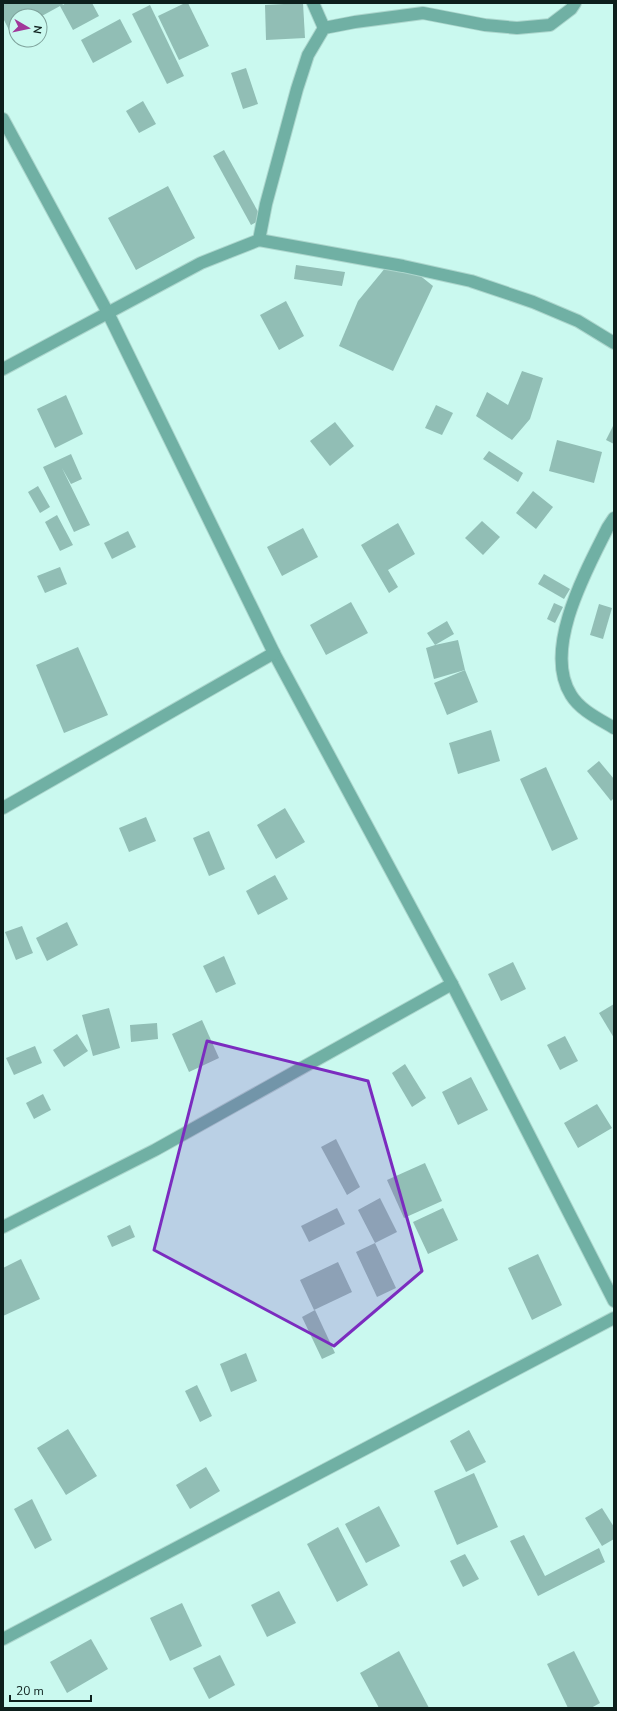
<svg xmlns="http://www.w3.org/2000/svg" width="617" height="1711" viewBox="0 0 617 1711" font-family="'Nunito Sans',sans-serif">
	<rect width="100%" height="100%" fill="#caf9ef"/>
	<!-- building -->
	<g fill="#91beb5">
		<path d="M 3,3 L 62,3 L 63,5 L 66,3 L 92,3 L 99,16 L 73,30 L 60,6 L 40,17 L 16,16 L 16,29 L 10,32 L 3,18 Z"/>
		<path d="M 185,3 L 188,3 L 209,46 L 179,60 L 158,16 Z"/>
		<path d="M 303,3 L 305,38 L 266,40 L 265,5 Z"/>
		<path d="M 150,5 L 184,76 L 167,84 L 132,14 Z"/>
		<path d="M 120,19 L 132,42 L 93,63 L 81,40 Z"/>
		<path d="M 246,68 L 258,104 L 243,109 L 231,73 Z"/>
		<path d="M 143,101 L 156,124 L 139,133 L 126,111 Z"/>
		<path d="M 224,150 L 262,219 L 251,225 L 213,156 Z"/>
		<path d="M 168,186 L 195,238 L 136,270 L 108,218 Z"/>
		<path d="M 296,265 L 345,272 L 342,286 L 294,279 Z"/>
		<path d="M 386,267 L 418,274 L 433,286 L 393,371 L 339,346 L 358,301 Z"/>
		<path d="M 286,301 L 304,336 L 279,350 L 260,315 Z"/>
		<path d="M 522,371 L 543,378 L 530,419 L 512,440 L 476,416 L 487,392 L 508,405 Z"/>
		<path d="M 66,395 L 83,434 L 55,448 L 37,409 Z"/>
		<path d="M 436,405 L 453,413 L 442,435 L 425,428 Z"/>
		<path d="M 335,422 L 354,446 L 330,466 L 310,441 Z"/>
		<path d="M 614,424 L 614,444 L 606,440 Z"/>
		<path d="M 557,440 L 602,452 L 594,483 L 549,471 Z"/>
		<path d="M 489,451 L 523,473 L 518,482 L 483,459 Z"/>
		<path d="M 71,454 L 82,479 L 71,484 L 62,468 L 90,525 L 74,532 L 43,467 Z"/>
		<path d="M 38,486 L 50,507 L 40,513 L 28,492 Z"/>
		<path d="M 533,491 L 553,507 L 536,529 L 516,513 Z"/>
		<path d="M 57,515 L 73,545 L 60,551 L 45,522 Z"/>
		<path d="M 482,521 L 500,537 L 483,555 L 465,538 Z"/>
		<path d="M 398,523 L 415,554 L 388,570 L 398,587 L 389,593 L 361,545 Z"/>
		<path d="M 303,528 L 318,557 L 282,576 L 267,547 Z"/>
		<path d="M 128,531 L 136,547 L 112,559 L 104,543 Z"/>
		<path d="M 60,567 L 67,584 L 45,593 L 37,576 Z"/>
		<path d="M 544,574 L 570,589 L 564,599 L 538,584 Z"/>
		<path d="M 351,602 L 368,633 L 326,655 L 310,625 Z"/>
		<path d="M 554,603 L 563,607 L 555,623 L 547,619 Z"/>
		<path d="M 599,604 L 612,608 L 603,639 L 590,635 Z"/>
		<path d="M 447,621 L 454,634 L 435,645 L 458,640 L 465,670 L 478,702 L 447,715 L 434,683 L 465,670 L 434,679 L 426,648 L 435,645 L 427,633 Z"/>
		<path d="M 78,647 L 108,715 L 64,733 L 36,665 Z"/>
		<path d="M 491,730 L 500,761 L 458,774 L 449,743 Z"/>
		<path d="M 599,761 L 614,779 L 614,798 L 611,801 L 587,771 Z"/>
		<path d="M 546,767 L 578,839 L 552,851 L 520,779 Z"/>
		<path d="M 285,808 L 305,842 L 276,859 L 257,825 Z"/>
		<path d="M 146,817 L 156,841 L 129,852 L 119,828 Z"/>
		<path d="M 209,831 L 225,869 L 209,876 L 193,838 Z"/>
		<path d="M 275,875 L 288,899 L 258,915 L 246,891 Z"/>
		<path d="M 67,922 L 78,945 L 47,961 L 36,938 Z"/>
		<path d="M 22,926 L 33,953 L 16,960 L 5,932 Z"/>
		<path d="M 224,956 L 236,984 L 216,993 L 203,966 Z"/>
		<path d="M 513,962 L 526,989 L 501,1001 L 488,974 Z"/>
		<path d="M 614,1004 L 614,1038 L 599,1013 Z"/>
		<path d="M 109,1008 L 120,1048 L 93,1056 L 82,1015 Z"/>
		<path d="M 202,1020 L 219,1058 L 189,1072 L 172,1034 Z"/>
		<path d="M 157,1023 L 158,1039 L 131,1042 L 130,1025 Z"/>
		<path d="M 77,1034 L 88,1051 L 64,1067 L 53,1050 Z"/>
		<path d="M 565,1036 L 578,1061 L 560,1070 L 547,1045 Z"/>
		<path d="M 35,1046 L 42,1063 L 14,1075 L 6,1058 Z"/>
		<path d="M 405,1064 L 426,1098 L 412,1107 L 392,1073 Z"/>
		<path d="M 471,1077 L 488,1110 L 458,1125 L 442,1092 Z"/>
		<path d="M 43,1094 L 51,1110 L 34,1119 L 26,1103 Z"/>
		<path d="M 597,1104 L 612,1128 L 578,1148 L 564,1123 Z"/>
		<path d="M 336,1139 L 360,1187 L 347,1195 L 321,1147 Z"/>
		<path d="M 425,1163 L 442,1201 L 404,1218 L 387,1180 Z"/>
		<path d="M 380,1198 L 397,1232 L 375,1243 L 358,1210 Z"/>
		<path d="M 337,1208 L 345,1224 L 309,1242 L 301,1226 Z"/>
		<path d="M 443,1208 L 458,1240 L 428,1254 L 413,1222 Z"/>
		<path d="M 130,1225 L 135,1237 L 112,1247 L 107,1236 Z"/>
		<path d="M 375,1243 L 396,1288 L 377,1297 L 356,1252 Z"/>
		<path d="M 538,1254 L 562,1305 L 532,1320 L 508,1268 Z"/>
		<path d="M 21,1259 L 40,1299 L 3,1316 L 3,1268 Z"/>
		<path d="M 338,1262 L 352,1292 L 314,1310 L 300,1280 Z"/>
		<path d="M 315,1310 L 335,1353 L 322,1359 L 302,1317 Z"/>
		<path d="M 246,1353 L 257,1381 L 231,1392 L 220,1364 Z"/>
		<path d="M 197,1385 L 212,1416 L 200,1422 L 185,1391 Z"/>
		<path d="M 68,1429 L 97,1476 L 66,1495 L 37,1448 Z"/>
		<path d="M 469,1430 L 486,1462 L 466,1472 L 450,1441 Z"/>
		<path d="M 206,1467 L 220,1491 L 190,1509 L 176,1485 Z"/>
		<path d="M 474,1473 L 498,1527 L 457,1545 L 434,1491 Z"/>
		<path d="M 32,1499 L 52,1540 L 35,1549 L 14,1509 Z"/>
		<path d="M 379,1506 L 400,1546 L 366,1563 L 345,1524 Z"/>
		<path d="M 602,1508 L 614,1527 L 614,1539 L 602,1546 L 585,1518 Z"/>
		<path d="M 338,1527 L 368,1585 L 337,1602 L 307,1544 Z"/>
		<path d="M 524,1535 L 545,1576 L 599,1548 L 605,1562 L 538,1596 L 510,1541 Z"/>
		<path d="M 465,1554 L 479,1579 L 463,1587 L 450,1561 Z"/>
		<path d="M 279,1591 L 296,1623 L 267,1637 L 251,1605 Z"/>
		<path d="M 182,1603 L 202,1646 L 170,1661 L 150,1618 Z"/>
		<path d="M 91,1639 L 108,1669 L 67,1693 L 50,1662 Z"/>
		<path d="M 399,1651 L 429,1708 L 379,1708 L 360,1673 Z"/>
		<path d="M 574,1651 L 600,1703 L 591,1708 L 568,1708 L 547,1664 Z"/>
		<path d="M 220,1655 L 235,1685 L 209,1699 L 193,1668 Z"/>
	</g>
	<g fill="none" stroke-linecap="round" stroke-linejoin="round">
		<defs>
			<g id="minor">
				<path d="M 313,3 L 324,28"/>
				<path d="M 3,119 L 108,313 L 274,653 L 452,984 L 614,1301"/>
				<path d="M 259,240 L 266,204 L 297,89 L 308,55 L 324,28 L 355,22 L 423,13 L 485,25 L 517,28 L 550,25 L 571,9 L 575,3"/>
				<path d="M 3,369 L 201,263 L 259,240 L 403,266 L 471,281 L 533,302 L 578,321 L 614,343"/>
				<path d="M 614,518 L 608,527 C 587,569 542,649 571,695 C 580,710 599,719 614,728"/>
				<path d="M 3,808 L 274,653"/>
				<path d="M 3,1227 L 155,1150 L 452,984"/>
				<path d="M 3,1639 L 614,1318"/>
			</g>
		</defs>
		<!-- minor casing -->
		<use href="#minor" stroke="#acd6cd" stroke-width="14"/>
		<!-- minor -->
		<use href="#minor" stroke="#70b0a4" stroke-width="12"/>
	</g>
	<!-- marked area -->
	<path fill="#7b2cbf" fill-opacity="0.2" stroke="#7b2cbf" stroke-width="3" stroke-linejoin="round" d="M 207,1041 L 368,1081 L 422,1271 L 334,1346 L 154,1250 Z"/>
	<!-- border -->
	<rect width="617" height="1711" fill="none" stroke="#0d1f1c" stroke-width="8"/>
	<!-- north arrow -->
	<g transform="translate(28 28) rotate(99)"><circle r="19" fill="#caf9ef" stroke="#7ea29b"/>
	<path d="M0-3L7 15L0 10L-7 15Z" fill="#a1389a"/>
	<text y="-6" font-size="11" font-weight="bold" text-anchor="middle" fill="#0d1f1c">N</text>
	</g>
	<!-- scale -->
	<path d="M10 1695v6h81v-6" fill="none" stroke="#0d1f1c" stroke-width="2"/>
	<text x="16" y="1695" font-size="12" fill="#0d1f1c" stroke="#caf9ef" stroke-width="3" paint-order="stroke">20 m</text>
</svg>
